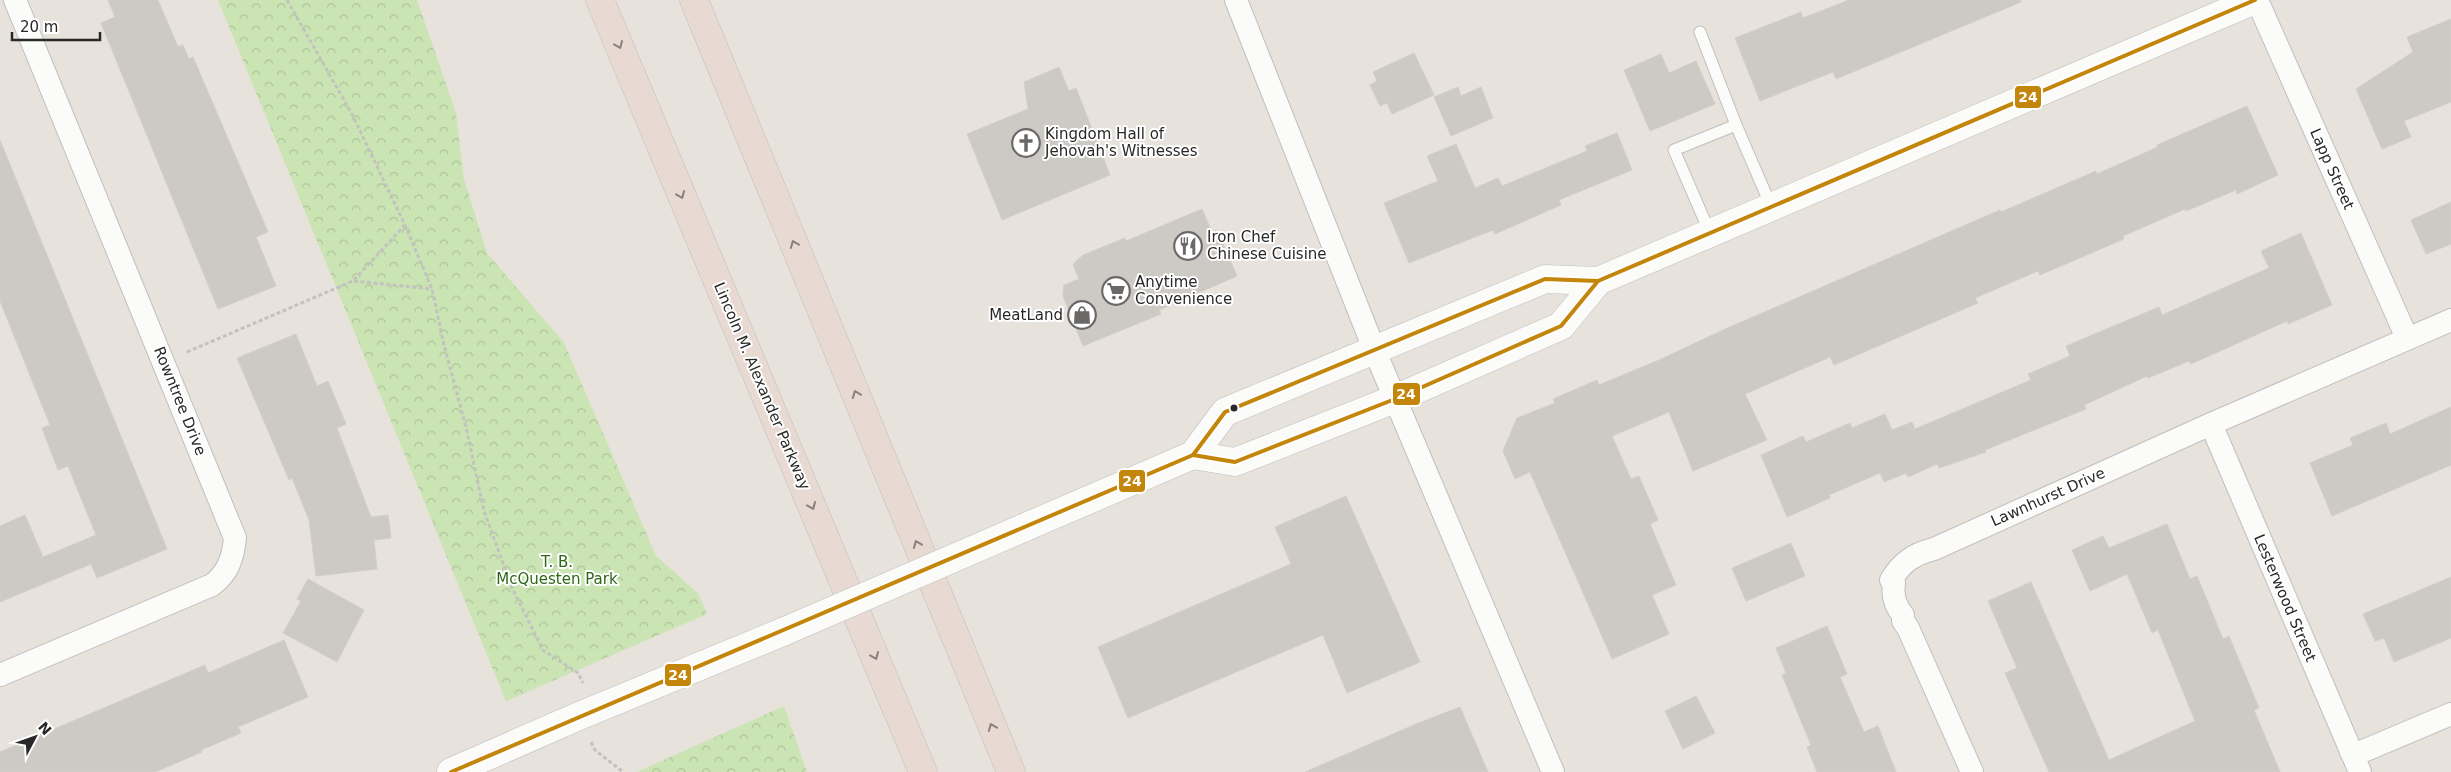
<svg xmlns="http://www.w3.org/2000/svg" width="2451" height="772" viewBox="0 0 2451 772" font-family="'DejaVu Sans',sans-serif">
	<defs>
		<pattern id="forest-crowns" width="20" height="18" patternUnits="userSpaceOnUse" patternTransform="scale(1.25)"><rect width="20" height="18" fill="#cbe4b3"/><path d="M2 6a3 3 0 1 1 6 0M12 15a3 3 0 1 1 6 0" fill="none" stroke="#aec49a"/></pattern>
	</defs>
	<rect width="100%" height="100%" fill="#e7e2dc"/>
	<!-- forest -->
	<g fill="url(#forest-crowns)">
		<path d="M 218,0 L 417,0 L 456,113 L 464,179 L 487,253 L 564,343 L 656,556 L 698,593 L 707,614 L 506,701 Z"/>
		<path d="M 784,706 L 807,772 L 637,772 Z"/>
	</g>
	<!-- building -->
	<g fill="#cdcac6" stroke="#d2cec8">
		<path d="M 108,0 L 158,0 L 178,47 L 183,45 L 189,59 L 193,57 L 268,232 L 256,237 L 276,286 L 218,309 L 101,23 L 115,17 Z"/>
		<path d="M 1849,0 L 2020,0 L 2021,2 L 1836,79 L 1833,72 L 1760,101 L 1735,38 L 1801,12 L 1803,18 Z"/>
		<path d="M 2451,19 L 2451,102 L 2404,121 L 2411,137 L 2382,149 L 2356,89 L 2413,52 L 2407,37 Z"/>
		<path d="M 1414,53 L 1434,95 L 1392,114 L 1387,103 L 1380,106 L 1370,85 L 1377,81 L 1373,72 Z"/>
		<path d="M 1661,54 L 1669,73 L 1696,61 L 1715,104 L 1650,131 L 1624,70 Z"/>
		<path d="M 1059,67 L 1069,91 L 1076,88 L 1110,175 L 1002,220 L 967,134 L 1028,109 L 1024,82 Z"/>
		<path d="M 1458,87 L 1461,96 L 1481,87 L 1493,118 L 1451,136 L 1434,97 Z"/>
		<path d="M 2247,106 L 2278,175 L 2237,194 L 2236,190 L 2186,211 L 2185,209 L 2123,236 L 2124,239 L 2040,275 L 2038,271 L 1975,298 L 1978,303 L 1834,365 L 1830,357 L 1745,394 L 1767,440 L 1693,471 L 1669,412 L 1612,436 L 1631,479 L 1639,476 L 1658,520 L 1650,524 L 1676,585 L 1652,595 L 1669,634 L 1612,659 L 1530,472 L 1515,479 L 1503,451 L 1517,418 L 1555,403 L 1553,399 L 1597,380 L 1599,385 L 1659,360 L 1723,330 L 2000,210 L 2001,212 L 2096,171 L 2097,174 L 2158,147 L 2157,145 Z"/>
		<path d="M 1617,133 L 1632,170 L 1559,200 L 1561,205 L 1495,234 L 1493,230 L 1409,263 L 1384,203 L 1438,181 L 1427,156 L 1456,144 L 1475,188 L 1498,178 L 1502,186 L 1587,151 L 1585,146 Z"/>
		<path d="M 0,140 L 167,549 L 97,578 L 91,564 L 0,602 L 0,526 L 25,515 L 43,557 L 96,535 L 68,466 L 58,470 L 42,428 L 50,425 L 0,301 Z"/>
		<path d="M 2451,202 L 2451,244 L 2426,254 L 2411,220 Z"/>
		<path d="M 1202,209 L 1212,232 L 1217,230 L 1237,276 L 1159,310 L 1161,314 L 1083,346 L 1063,296 L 1064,285 L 1079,279 L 1073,264 L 1083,255 L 1125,238 L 1126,241 Z"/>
		<path d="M 2301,233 L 2332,305 L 2288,324 L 2287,321 L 2191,364 L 2189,361 L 2148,378 L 2147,376 L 2084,405 L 2086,409 L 1985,450 L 1986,452 L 1939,468 L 1937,464 L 1908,477 L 1906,473 L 1884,482 L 1880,473 L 1829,495 L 1830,498 L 1787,517 L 1761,455 L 1803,436 L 1806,442 L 1850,423 L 1852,428 L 1885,414 L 1892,430 L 1912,422 L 1915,429 L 2031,380 L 2028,374 L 2070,356 L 2066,346 L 2159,307 L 2162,315 L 2269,268 L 2261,251 Z"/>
		<path d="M 296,334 L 317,386 L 328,381 L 346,424 L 337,428 L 371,517 L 388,515 L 391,538 L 374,540 L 377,569 L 316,576 L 309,520 L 292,478 L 289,480 L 237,358 Z"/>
		<path d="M 2451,407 L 2451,465 L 2332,516 L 2310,463 L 2353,445 L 2350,438 L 2386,423 L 2390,434 Z"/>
		<path d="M 1346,496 L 1420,662 L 1347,693 L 1323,635 L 1128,718 L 1098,647 L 1291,564 L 1275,527 Z"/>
		<path d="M 2167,524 L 2190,579 L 2197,576 L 2223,639 L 2229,636 L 2259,708 L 2254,710 L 2280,772 L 2049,772 L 2005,673 L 2017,668 L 1988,601 L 2031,582 L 2109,760 L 2195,721 L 2158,630 L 2152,633 L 2127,574 L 2090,591 L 2072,550 L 2103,536 L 2109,548 Z"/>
		<path d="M 1791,543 L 1805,576 L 1746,601 L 1732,568 Z"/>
		<path d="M 2451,577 L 2451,638 L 2394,662 L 2384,638 L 2375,641 L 2363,614 Z"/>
		<path d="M 308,579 L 364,610 L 337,662 L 283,633 L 301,601 L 297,599 Z"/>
		<path d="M 1827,626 L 1847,674 L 1840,677 L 1864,732 L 1878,726 L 1896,772 L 1817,772 L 1807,747 L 1811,745 L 1782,675 L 1786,673 L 1776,648 Z"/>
		<path d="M 284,640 L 308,697 L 238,727 L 241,733 L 201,750 L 202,752 L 155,772 L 0,772 L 0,752 L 205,665 L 208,673 Z"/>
		<path d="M 1696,696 L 1715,733 L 1683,749 L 1665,711 Z"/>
		<path d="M 1460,707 L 1488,772 L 1305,772 L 1416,724 Z"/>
	</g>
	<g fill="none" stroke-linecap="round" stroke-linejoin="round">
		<defs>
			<g id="service">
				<path d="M 1700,32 L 1736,125"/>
				<path d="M 1710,233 L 1674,150 L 1736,125 L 1771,206"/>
			</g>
			<g id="minor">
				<path d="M 1236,0 L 1374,349 L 1553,772"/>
				<path d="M 2257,0 L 2407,338"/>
				<path d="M 2211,424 L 2360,772"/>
				<path d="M 0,675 L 212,585 C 228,573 233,558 235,538 L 15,0"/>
				<path d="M 2351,752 L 2354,755 L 2451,714"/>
				<path d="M 1972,772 L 1908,628 L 1903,621 L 1903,615 C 1895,606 1892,596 1894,583 L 1891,580 C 1902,562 1914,554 1934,549 L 2211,424 L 2451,320"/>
			</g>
			<g id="secondary">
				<path d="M 1193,455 L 1235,462 L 1395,399 L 1561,326 L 1598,281"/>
				<path d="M 1021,529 L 1193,455 L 1225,412 L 1545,279 L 1598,281 L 2255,0"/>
				<path d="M 451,772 L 579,716 L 785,631"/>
			</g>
			<g id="motorway">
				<path d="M 600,0 L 923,772"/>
				<path d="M 694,0 L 1011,772"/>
			</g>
		</defs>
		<!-- service casing -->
		<use href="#service" stroke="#c0bebe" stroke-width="13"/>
		<!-- minor casing -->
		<use href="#minor" stroke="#c0bebe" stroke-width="24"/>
		<!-- secondary casing -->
		<use href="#secondary" stroke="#c0bebe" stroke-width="29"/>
		<!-- motorway casing -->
		<use href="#motorway" stroke="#bfbdbb" stroke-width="29"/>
		<!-- path -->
		<g stroke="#c3c2c1" stroke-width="3" stroke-dasharray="4 2.5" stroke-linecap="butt">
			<path d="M 287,0 L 352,114 L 405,225 L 432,289 L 444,345 L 466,427 L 484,511 L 512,588 L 543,650 L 578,673 L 583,683"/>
			<path d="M 354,281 L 432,289"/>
			<path d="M 187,352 L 353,281 L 405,225"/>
			<path d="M 591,742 L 595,750 L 623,772"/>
		</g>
		<!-- service -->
		<use href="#service" stroke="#fbfbfa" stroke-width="11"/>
		<!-- minor -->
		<use href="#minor" stroke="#fbfbfa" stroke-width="22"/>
		<!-- secondary -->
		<use href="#secondary" stroke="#fbfbfa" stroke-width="28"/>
		<!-- motorway -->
		<use href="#motorway" stroke="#e8dad2" stroke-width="28"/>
		<defs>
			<path id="secondary-bridge" d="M 785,631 L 1021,529"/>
		</defs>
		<!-- secondary-bridge casing -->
		<use href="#secondary-bridge" stroke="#c0bebe" stroke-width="29" stroke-linecap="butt"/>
		<!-- secondary-bridge -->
		<use href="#secondary-bridge" stroke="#fbfbfa" stroke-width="28"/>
		<defs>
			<g id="bus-1">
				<path d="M 1193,455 L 1235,462 L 1395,399 L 1561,326 L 1598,281"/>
				<path d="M 451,772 L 1193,455 L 1225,412 L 1545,279 L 1598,281 L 2255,0"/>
			</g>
		</defs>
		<!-- bus-1 casing -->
		<use href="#bus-1" stroke="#fff" stroke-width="8"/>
		<!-- bus-1 -->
		<use href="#bus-1" stroke="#c3860a" stroke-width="4"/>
	</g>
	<!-- one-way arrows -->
	<defs><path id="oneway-chevron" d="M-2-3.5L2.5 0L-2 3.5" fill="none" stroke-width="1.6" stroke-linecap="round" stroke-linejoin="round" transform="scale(1.25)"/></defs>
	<g stroke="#88817d">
		<use href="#oneway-chevron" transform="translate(619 45) rotate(67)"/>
		<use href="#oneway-chevron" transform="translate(681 195) rotate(67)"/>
		<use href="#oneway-chevron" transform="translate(794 244) rotate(-112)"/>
		<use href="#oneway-chevron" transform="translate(856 394) rotate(-112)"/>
		<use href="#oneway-chevron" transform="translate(812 506) rotate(67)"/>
		<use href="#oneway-chevron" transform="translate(917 544) rotate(-112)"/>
		<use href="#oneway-chevron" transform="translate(875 656) rotate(67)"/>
		<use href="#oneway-chevron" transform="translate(992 727) rotate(-112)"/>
	</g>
	<!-- icons -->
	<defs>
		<symbol id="church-ring" viewBox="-11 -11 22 22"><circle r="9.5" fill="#fff" stroke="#6b6967" stroke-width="1.5"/><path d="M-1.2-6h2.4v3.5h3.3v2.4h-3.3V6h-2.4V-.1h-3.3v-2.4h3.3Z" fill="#6b6967"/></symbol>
		<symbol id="restaurant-ring" viewBox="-11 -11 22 22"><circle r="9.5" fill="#fff" stroke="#6b6967" stroke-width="1.5"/><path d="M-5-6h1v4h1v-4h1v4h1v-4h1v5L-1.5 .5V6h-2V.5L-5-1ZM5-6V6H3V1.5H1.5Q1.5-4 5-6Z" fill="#6b6967"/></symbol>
		<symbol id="supermarket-ring" viewBox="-11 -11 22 22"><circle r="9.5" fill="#fff" stroke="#6b6967" stroke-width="1.5"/><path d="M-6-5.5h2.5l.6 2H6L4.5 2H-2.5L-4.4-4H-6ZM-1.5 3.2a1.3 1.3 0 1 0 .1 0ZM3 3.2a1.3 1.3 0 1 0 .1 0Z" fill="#6b6967"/></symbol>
		<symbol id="shop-ring" viewBox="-11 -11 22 22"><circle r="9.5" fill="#fff" stroke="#6b6967" stroke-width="1.5"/><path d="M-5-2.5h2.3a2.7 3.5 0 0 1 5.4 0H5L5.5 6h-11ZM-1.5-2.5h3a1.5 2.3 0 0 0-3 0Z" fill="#6b6967"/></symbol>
	</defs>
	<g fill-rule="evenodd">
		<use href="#church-ring" x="1010" y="127" width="32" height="32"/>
		<use href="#restaurant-ring" x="1172" y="230" width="32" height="32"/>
		<use href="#supermarket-ring" x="1100" y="275" width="32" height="32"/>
		<use href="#shop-ring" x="1066" y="299" width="32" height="32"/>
	</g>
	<!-- markers -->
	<circle fill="#282828" stroke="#fff" stroke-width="2" cx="1234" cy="408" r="4.5"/>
	<g text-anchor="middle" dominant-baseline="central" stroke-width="4" stroke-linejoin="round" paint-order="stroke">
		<!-- poi labels -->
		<g font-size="15" fill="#282828" stroke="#fff" text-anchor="start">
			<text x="1045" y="134">Kingdom Hall of<tspan x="1045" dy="17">Jehovah's Witnesses</tspan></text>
			<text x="1207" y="237">Iron Chef<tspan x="1207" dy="17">Chinese Cuisine</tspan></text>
			<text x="1135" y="282">Anytime<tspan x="1135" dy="17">Convenience</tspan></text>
			<text x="1063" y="315" text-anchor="end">MeatLand</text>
		</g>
		<!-- street labels -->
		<g font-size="15" fill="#282828" stroke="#fff">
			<text transform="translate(2332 169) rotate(66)">Lapp Street</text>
			<text transform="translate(762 386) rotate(67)">Lincoln M. Alexander Parkway</text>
			<text transform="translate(180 401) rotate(68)">Rowntree Drive</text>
			<text transform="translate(2048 497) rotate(-24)">Lawnhurst Drive</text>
			<text transform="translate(2285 598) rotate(67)">Lesterwood Street</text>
		</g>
		<!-- park labels -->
		<g font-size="15" fill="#2c6716" stroke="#fff">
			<text x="557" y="562">T. B.<tspan x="557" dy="17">McQuesten Park</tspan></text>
		</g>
	</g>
	<g stroke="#fff" stroke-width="2">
		<rect x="2014" y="85" width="28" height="24" rx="5" fill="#c3860a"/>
		<rect x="1392" y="382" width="29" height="24" rx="5" fill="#c3860a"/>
		<rect x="1118" y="469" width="28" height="24" rx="5" fill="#c3860a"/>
		<rect x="664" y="663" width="28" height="24" rx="5" fill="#c3860a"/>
	</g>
	<g font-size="14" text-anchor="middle" font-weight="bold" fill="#fff">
		<text x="2028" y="102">24</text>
		<text x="1406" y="399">24</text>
		<text x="1132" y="486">24</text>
		<text x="678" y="680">24</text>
	</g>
	<!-- north arrow -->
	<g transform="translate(35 737) rotate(49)" stroke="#ffffff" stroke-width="4" paint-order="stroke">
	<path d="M0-4L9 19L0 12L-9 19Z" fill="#282828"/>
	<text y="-8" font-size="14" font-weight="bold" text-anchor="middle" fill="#282828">N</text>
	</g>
	<!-- scale -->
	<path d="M12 32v8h88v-8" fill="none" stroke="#282828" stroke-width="2.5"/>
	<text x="20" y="32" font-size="15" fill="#282828" stroke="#ffffff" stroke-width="4" paint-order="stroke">20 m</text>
</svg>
